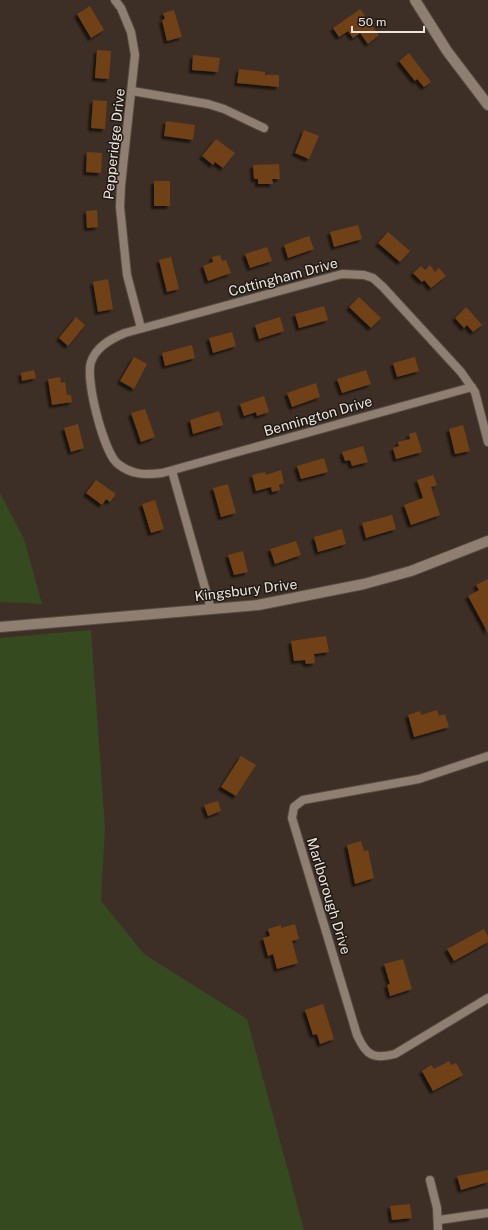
<svg xmlns="http://www.w3.org/2000/svg" width="488" height="1230" viewBox="0 0 488 1230" font-family="'Public Sans',sans-serif">
	<defs>
		<filter id="shadow"><feDropShadow dx="-3" dy="3" stdDeviation="1" flood-color="#0009"/></filter>
	</defs>
	<rect width="100%" height="100%" fill="#3d2f25"/>
	<!-- green -->
	<g fill="#364a20">
		<path d="M 0,493 L 24,539 L 42,604 L 0,602 Z"/>
		<path d="M 91,630 L 105,828 L 101,901 L 144,954 L 247,1019 L 304,1230 L 0,1230 L 0,638 Z"/>
	</g>
	<!-- building -->
	<g fill="#6f4116" filter="url(#shadow)">
		<path d="M 90,6 L 104,30 L 91,38 L 77,14 Z"/>
		<path d="M 360,9 L 379,35 L 368,44 L 360,33 L 353,38 L 348,31 L 339,37 L 333,28 Z"/>
		<path d="M 174,10 L 182,37 L 167,41 L 162,20 L 165,19 L 163,13 Z"/>
		<path d="M 97,50 L 111,51 L 109,79 L 95,78 Z"/>
		<path d="M 409,53 L 431,82 L 424,87 L 417,79 L 415,81 L 399,61 Z"/>
		<path d="M 193,55 L 220,58 L 218,72 L 192,70 Z"/>
		<path d="M 239,69 L 265,72 L 265,75 L 279,75 L 279,87 L 237,83 Z"/>
		<path d="M 93,100 L 107,101 L 105,129 L 91,128 Z"/>
		<path d="M 166,121 L 195,125 L 193,140 L 164,136 Z"/>
		<path d="M 304,130 L 319,136 L 309,159 L 295,153 Z"/>
		<path d="M 216,139 L 235,153 L 223,168 L 215,162 L 213,165 L 202,156 Z"/>
		<path d="M 87,152 L 102,153 L 101,173 L 86,172 Z"/>
		<path d="M 279,164 L 280,179 L 272,179 L 273,184 L 258,184 L 258,179 L 254,179 L 253,165 Z"/>
		<rect x="154" y="181" width="16" height="25"/>
		<path d="M 97,210 L 98,227 L 87,228 L 86,211 Z"/>
		<path d="M 358,225 L 362,239 L 334,247 L 330,232 Z"/>
		<path d="M 388,232 L 410,251 L 400,262 L 378,243 Z"/>
		<path d="M 309,236 L 314,249 L 288,258 L 284,245 Z"/>
		<path d="M 267,247 L 272,261 L 250,268 L 245,254 Z"/>
		<path d="M 220,255 L 222,261 L 226,260 L 231,273 L 208,281 L 203,266 L 213,262 L 212,257 Z"/>
		<path d="M 171,257 L 179,289 L 167,292 L 159,260 Z"/>
		<path d="M 430,265 L 435,272 L 439,268 L 446,276 L 431,288 L 424,280 L 422,282 L 413,273 L 421,266 L 425,270 Z"/>
		<path d="M 108,279 L 113,309 L 98,312 L 93,282 Z"/>
		<path d="M 359,297 L 381,318 L 371,328 L 349,307 Z"/>
		<path d="M 324,306 L 328,320 L 299,328 L 295,314 Z"/>
		<path d="M 466,307 L 482,325 L 473,332 L 467,325 L 464,328 L 455,318 Z"/>
		<path d="M 76,317 L 85,325 L 68,346 L 59,338 Z"/>
		<path d="M 280,317 L 284,331 L 259,339 L 255,325 Z"/>
		<path d="M 232,332 L 236,346 L 213,353 L 209,338 Z"/>
		<path d="M 192,345 L 195,358 L 165,366 L 162,353 Z"/>
		<path d="M 134,357 L 147,364 L 134,389 L 120,381 Z"/>
		<path d="M 415,357 L 419,371 L 397,377 L 393,363 Z"/>
		<path d="M 34,370 L 36,378 L 22,381 L 21,373 Z"/>
		<path d="M 366,370 L 371,384 L 342,393 L 337,379 Z"/>
		<path d="M 60,377 L 61,383 L 65,382 L 67,395 L 71,395 L 72,402 L 52,405 L 48,379 Z"/>
		<path d="M 316,383 L 320,397 L 292,407 L 287,393 Z"/>
		<path d="M 264,396 L 269,412 L 257,416 L 256,412 L 244,416 L 240,404 Z"/>
		<path d="M 145,409 L 155,437 L 141,442 L 131,413 Z"/>
		<path d="M 219,411 L 223,425 L 193,434 L 190,420 Z"/>
		<path d="M 78,424 L 84,448 L 71,452 L 64,428 Z"/>
		<path d="M 463,425 L 470,451 L 455,454 L 449,429 Z"/>
		<path d="M 416,432 L 422,452 L 396,459 L 393,448 L 399,446 L 398,442 L 410,439 L 409,434 Z"/>
		<path d="M 363,446 L 368,462 L 352,466 L 350,460 L 345,461 L 342,452 Z"/>
		<path d="M 324,458 L 328,472 L 301,479 L 297,466 Z"/>
		<path d="M 281,470 L 284,483 L 279,485 L 280,490 L 272,492 L 271,487 L 256,491 L 252,475 L 265,472 L 266,475 Z"/>
		<path d="M 433,475 L 437,485 L 431,487 L 440,515 L 411,525 L 404,505 L 423,498 L 417,480 Z"/>
		<path d="M 96,480 L 116,494 L 110,502 L 106,499 L 102,505 L 86,493 Z"/>
		<path d="M 228,484 L 236,513 L 221,517 L 213,488 Z"/>
		<path d="M 155,500 L 164,529 L 151,533 L 142,504 Z"/>
		<path d="M 392,515 L 396,529 L 366,538 L 362,523 Z"/>
		<path d="M 342,529 L 346,544 L 318,552 L 314,537 Z"/>
		<path d="M 296,541 L 301,555 L 275,564 L 270,549 Z"/>
		<path d="M 243,551 L 248,572 L 234,575 L 228,555 Z"/>
		<path d="M 488,579 L 488,633 L 468,596 L 479,590 L 476,585 Z"/>
		<path d="M 326,636 L 329,652 L 314,654 L 315,663 L 306,664 L 305,660 L 294,661 L 291,641 Z"/>
		<path d="M 437,710 L 439,716 L 445,714 L 449,727 L 414,737 L 408,715 L 420,711 L 421,715 Z"/>
		<path d="M 241,756 L 256,765 L 236,796 L 221,787 Z"/>
		<path d="M 218,801 L 221,811 L 208,816 L 204,805 Z"/>
		<path d="M 361,841 L 364,851 L 368,850 L 374,878 L 355,884 L 347,845 Z"/>
		<path d="M 295,924 L 299,939 L 292,941 L 298,963 L 277,969 L 273,954 L 268,956 L 263,938 L 270,936 L 268,929 L 281,925 L 281,928 Z"/>
		<path d="M 484,929 L 488,936 L 488,942 L 454,961 L 447,949 Z"/>
		<path d="M 403,959 L 412,989 L 390,996 L 387,985 L 390,984 L 384,964 Z"/>
		<path d="M 323,1004 L 334,1039 L 320,1044 L 317,1034 L 313,1035 L 305,1010 Z"/>
		<path d="M 449,1061 L 451,1065 L 456,1063 L 463,1075 L 433,1091 L 422,1071 L 431,1065 L 434,1069 Z"/>
		<path d="M 488,1170 L 488,1182 L 461,1190 L 457,1176 Z"/>
		<path d="M 410,1204 L 412,1218 L 392,1220 L 390,1206 Z"/>
	</g>
	<g fill="none" stroke-linecap="round" stroke-linejoin="round">
		<defs>
			<g id="minor">
				<path d="M 115,0 L 121,8 L 131,32 L 135,55 L 121,185 L 120,207 L 127,275 L 141,328"/>
				<path d="M 132,91 L 208,104 L 224,109 L 264,128"/>
				<path d="M 472,387 L 162,473 C 145,475 132,475 118,464 C 104,453 85,380 91,362 C 96,347 110,339 125,333 L 342,274 L 364,275 L 373,278 L 383,287 L 461,372 L 475,392 L 488,442"/>
				<path d="M 172,471 L 211,609"/>
				<path d="M 488,756 L 419,779 L 303,800 L 294,807 L 292,818 L 357,1035 C 366,1055 373,1060 395,1054 L 488,998"/>
				<path d="M 430,1180 L 437,1208 L 438,1230"/>
				<path d="M 439,1220 L 488,1213"/>
			</g>
			<g id="tertiary">
				<path d="M 415,0 L 447,51 L 488,105"/>
				<path d="M 0,627 L 258,605 L 364,584 L 411,571 L 488,541"/>
			</g>
		</defs>
		<!-- minor casing -->
		<use href="#minor" stroke="#574c43" stroke-width="10"/>
		<!-- tertiary casing -->
		<use href="#tertiary" stroke="#574c43" stroke-width="12"/>
		<!-- minor -->
		<use href="#minor" stroke="#8f7f73" stroke-width="8"/>
		<!-- tertiary -->
		<use href="#tertiary" stroke="#8f7f73" stroke-width="10"/>
	</g>
	<g text-anchor="middle" dominant-baseline="central" stroke-width="3" stroke-linejoin="round" paint-order="stroke">
		<!-- street labels -->
		<g font-size="14" fill="#ece3dc" stroke="#1f1914">
			<text transform="translate(114 144) rotate(-84)">Pepperidge Drive</text>
			<text transform="translate(283 277) rotate(-15)">Cottingham Drive</text>
			<text transform="translate(318 416) rotate(-16)">Bennington Drive</text>
			<text transform="translate(246 590) rotate(-7)">Kingsbury Drive</text>
			<text transform="translate(329 896) rotate(73)">Marlborough Drive</text>
		</g>
	</g>
	<!-- scale -->
	<path d="M352 26v6h72v-6" fill="none" stroke="#ece3dc" stroke-width="2"/>
	<text x="358" y="26" font-size="12" fill="#ece3dc" stroke="#1f1914" stroke-width="3" paint-order="stroke">50 m</text>
</svg>
